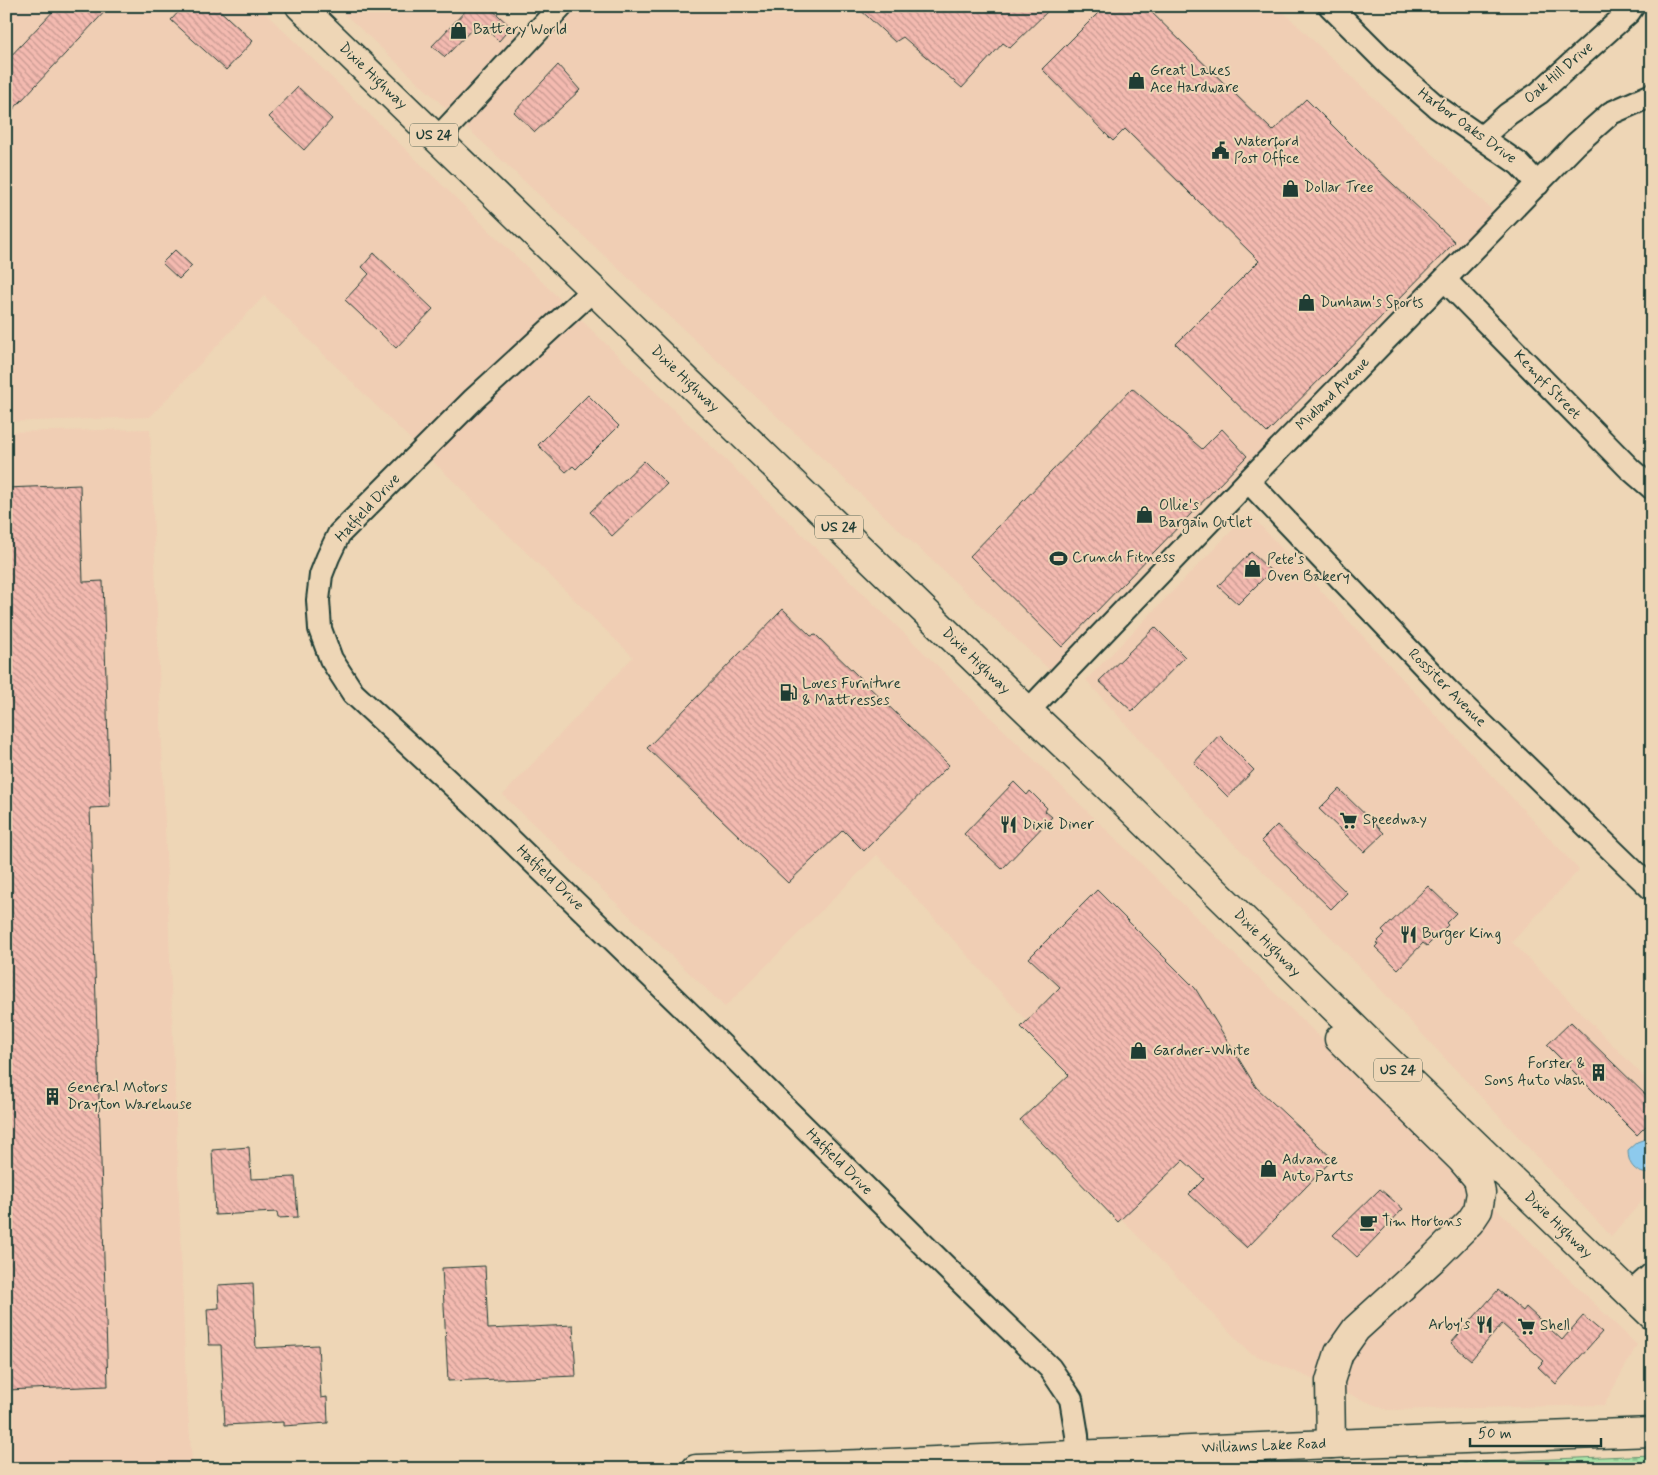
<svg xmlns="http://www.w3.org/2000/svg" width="1658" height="1475" viewBox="0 0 1658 1475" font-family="Mynerve,sans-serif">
	<defs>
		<pattern id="cemetery-stones" width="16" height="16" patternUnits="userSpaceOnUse" patternTransform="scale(1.25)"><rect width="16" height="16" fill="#a8e2a7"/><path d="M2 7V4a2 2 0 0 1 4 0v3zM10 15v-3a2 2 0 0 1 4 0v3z" fill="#90c390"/></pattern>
		<pattern id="building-back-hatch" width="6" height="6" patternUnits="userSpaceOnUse" patternTransform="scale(1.25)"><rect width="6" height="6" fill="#f4bab0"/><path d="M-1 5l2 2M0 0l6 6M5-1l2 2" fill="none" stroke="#c59890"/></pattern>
	</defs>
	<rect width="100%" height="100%" fill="#eed6b6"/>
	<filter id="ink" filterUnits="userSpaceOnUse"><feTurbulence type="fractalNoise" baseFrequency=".02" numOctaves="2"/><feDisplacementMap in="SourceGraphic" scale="10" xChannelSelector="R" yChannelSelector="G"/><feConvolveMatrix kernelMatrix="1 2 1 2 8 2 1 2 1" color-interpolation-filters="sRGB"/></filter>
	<g filter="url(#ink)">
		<!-- built -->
		<g fill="#f0ceb4">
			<path d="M 6,6 L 258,6 L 1637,1345 L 1604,1405 L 1387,1410 L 1250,1353 L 1028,1122 L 1077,1077 L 877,855 L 725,1007 L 503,795 L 633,657 L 264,296 L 150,417 L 6,422 Z"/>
			<path d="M 336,6 L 493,6 L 538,49 L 579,6 L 1277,6 L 1493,211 L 1053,673 Z"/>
			<path d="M 150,429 L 186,1385 L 192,1463 L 6,1469 L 6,432 Z"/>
			<path d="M 1249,513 L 1579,870 L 1512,942 L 1652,1085 L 1652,1190 L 1611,1236 L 1338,944 L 1227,837 L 1086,680 Z"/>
		</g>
		<!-- cemetery -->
		<path fill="url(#cemetery-stones)" stroke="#64906e" d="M 1652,1455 L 1652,1469 L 1357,1469 L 1357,1467 Z"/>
		<!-- water -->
		<path fill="#8dcaed" stroke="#6192a3" d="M 1648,1138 L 1652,1141 L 1652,1174 C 1636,1174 1628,1166 1628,1150 L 1637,1142 Z"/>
		<!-- building -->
		<g fill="url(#building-back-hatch)" stroke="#1f3d34">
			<path d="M 58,6 L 110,6 L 6,117 L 6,61 Z"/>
			<path d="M 184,6 L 215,6 L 253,41 L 226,70 L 171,20 Z"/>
			<path d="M 470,6 L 488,6 L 511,27 L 499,41 L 479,22 L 445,57 L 432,46 Z"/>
			<path d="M 856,6 L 1053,6 L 1010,48 L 1003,43 L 962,88 L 903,37 L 895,42 Z"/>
			<path d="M 1105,6 L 1145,6 L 1273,131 L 1306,99 L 1363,156 L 1455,242 L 1267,433 L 1176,344 L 1259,261 L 1125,129 L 1113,141 L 1042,69 Z"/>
			<path d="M 558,65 L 580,90 L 535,132 L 514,112 Z"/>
			<path d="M 298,87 L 332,119 L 304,150 L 269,117 Z"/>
			<path d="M 175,250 L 192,266 L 179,279 L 162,263 Z"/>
			<path d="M 374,253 L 433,309 L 396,348 L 345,300 L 369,274 L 362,267 Z"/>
			<path d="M 1132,388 L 1202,449 L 1222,429 L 1247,456 L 1062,647 L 970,556 Z"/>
			<path d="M 588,395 L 619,426 L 576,469 L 573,466 L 566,472 L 538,445 Z"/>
			<path d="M 644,461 L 667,484 L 612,536 L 590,512 Z"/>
			<path d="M 80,485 L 83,582 L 103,581 L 110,807 L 90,808 L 108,1386 L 6,1390 L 6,488 Z"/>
			<path d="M 1251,552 L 1271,571 L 1238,604 L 1218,586 Z"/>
			<path d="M 783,609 L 811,636 L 816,635 L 949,765 L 864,851 L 843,830 L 788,883 L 647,748 Z"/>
			<path d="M 1155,627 L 1185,657 L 1132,711 L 1099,681 Z"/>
			<path d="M 1219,735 L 1254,770 L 1228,797 L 1194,763 Z"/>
			<path d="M 1014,782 L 1027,795 L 1030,791 L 1047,808 L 1045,811 L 1052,817 L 1002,869 L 964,834 Z"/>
			<path d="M 1339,789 L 1384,833 L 1364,852 L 1319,809 Z"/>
			<path d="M 1277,825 L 1347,893 L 1331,909 L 1261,841 Z"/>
			<path d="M 1428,886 L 1456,913 L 1446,923 L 1448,925 L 1427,946 L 1423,943 L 1398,969 L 1375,947 L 1378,944 L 1376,943 L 1385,934 L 1382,931 Z"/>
			<path d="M 1097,890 L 1195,988 L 1256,1087 L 1333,1159 L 1247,1248 L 1189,1194 L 1204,1179 L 1183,1160 L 1118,1222 L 1020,1120 L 1069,1075 L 1021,1027 L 1060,987 L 1029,958 Z"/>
			<path d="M 1571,1022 L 1652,1101 L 1652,1120 L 1637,1135 L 1547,1045 Z"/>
			<path d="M 249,1147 L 251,1179 L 295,1177 L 298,1217 L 278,1218 L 277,1212 L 215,1215 L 212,1150 Z"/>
			<path d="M 1380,1189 L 1403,1209 L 1357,1257 L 1333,1235 Z"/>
			<path d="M 485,1266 L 488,1329 L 573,1325 L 576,1376 L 448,1381 L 442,1268 Z"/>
			<path d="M 253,1283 L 256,1348 L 318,1345 L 321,1398 L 327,1397 L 328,1423 L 283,1426 L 283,1422 L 225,1425 L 221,1345 L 209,1345 L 207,1309 L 219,1308 L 218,1285 Z"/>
			<path d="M 1498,1290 L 1523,1311 L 1526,1307 L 1562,1340 L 1583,1316 L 1602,1332 L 1556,1384 L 1538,1367 L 1544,1361 L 1502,1324 L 1471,1360 L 1451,1343 Z"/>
		</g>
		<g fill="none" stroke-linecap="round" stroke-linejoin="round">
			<defs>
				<g id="minor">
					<path d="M 1330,6 L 1389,65 L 1437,107 L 1519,164 L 1538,184"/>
					<path d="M 1482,137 L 1508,114 L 1539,93 L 1629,12 L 1633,6"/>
					<path d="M 437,139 L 561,6"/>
					<path d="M 1445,280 L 1630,469 L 1652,488"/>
					<path d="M 593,290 L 474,399 L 339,534 L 328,557 L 321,575 L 318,600 L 320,629 L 331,659 L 353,693 L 487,817 L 698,1022 L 962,1283 L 1050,1368 L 1071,1399 L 1077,1435 L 1078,1454"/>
					<path d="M 1248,481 L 1447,690 L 1652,889"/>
					<path d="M 1028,711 L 1248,481 L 1576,144 L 1611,113 L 1652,95"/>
					<path d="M 1630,1294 L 1652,1274"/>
				</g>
				<g id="major">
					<path d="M 300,6 L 1028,711 L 1124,802 L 1370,1043 L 1652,1315"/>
					<path d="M 1331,1444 L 1330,1381 L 1339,1353 L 1356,1329 L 1436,1256 L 1470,1222 L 1478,1210 L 1481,1193 L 1478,1179 L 1461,1159 L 1339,1039"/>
					<path d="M 696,1469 L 864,1464 L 1331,1444 L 1652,1432"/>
				</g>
			</defs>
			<!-- minor casing -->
			<use href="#minor" stroke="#1f3d34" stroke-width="26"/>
			<!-- major casing -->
			<use href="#major" stroke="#1f3d34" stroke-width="31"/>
			<!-- minor -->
			<use href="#minor" stroke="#eed6b6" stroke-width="22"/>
			<!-- major -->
			<use href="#major" stroke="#eed6b6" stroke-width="28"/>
		</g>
	</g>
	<!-- icons -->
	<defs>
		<symbol id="shop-bare" viewBox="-9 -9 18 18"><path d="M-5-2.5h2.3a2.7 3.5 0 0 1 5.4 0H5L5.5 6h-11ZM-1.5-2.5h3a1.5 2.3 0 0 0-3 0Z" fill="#1f3d34" stroke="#eed6b6" stroke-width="2.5" paint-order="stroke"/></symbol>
		<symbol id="civic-bare" viewBox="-9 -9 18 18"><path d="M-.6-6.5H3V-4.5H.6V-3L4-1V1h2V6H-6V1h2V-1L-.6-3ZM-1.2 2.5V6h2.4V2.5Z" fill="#1f3d34" stroke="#eed6b6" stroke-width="2.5" paint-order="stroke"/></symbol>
		<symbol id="stadium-bare" viewBox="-9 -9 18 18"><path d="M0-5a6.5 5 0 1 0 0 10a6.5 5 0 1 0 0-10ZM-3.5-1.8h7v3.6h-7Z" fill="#1f3d34" stroke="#eed6b6" stroke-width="2.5" paint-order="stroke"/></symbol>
		<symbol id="fuel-bare" viewBox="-9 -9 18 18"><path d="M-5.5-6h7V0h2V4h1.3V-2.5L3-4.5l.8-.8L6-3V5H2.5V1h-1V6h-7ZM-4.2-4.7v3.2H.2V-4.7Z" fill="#1f3d34" stroke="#eed6b6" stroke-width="2.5" paint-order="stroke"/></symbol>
		<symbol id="supermarket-bare" viewBox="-9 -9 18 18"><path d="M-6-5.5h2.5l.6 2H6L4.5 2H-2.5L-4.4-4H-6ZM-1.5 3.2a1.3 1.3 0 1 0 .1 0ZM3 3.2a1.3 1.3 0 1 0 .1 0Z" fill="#1f3d34" stroke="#eed6b6" stroke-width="2.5" paint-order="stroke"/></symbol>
		<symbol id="restaurant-bare" viewBox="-9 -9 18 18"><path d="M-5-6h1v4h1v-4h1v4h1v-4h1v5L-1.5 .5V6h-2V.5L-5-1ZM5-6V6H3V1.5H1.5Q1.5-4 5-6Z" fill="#1f3d34" stroke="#eed6b6" stroke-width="2.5" paint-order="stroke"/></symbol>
		<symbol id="building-bare" viewBox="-9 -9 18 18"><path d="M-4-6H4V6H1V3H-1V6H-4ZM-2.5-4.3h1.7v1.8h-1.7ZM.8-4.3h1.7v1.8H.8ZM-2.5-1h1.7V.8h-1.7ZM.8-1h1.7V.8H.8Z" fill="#1f3d34" stroke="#eed6b6" stroke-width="2.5" paint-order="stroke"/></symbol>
		<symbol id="cafe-bare" viewBox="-9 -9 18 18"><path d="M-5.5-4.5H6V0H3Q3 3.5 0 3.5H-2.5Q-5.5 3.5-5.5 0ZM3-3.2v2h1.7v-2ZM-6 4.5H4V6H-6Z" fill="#1f3d34" stroke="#eed6b6" stroke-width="2.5" paint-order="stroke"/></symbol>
	</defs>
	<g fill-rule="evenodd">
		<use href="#shop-bare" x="446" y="18" width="25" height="25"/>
		<use href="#shop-bare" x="1124" y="68" width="25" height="25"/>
		<use href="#civic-bare" x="1208" y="138" width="25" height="25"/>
		<use href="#shop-bare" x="1278" y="176" width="25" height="25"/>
		<use href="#shop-bare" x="1294" y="290" width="25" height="25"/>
		<use href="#shop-bare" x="1132" y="502" width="25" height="25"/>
		<use href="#stadium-bare" x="1046" y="546" width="25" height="25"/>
		<use href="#shop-bare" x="1240" y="556" width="25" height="25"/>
		<use href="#fuel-bare" x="776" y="680" width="25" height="25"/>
		<use href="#supermarket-bare" x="1336" y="808" width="25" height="25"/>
		<use href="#restaurant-bare" x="996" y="812" width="25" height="25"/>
		<use href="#restaurant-bare" x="1396" y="922" width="25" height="25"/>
		<use href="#shop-bare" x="1126" y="1038" width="25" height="25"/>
		<use href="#building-bare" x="1586" y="1060" width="25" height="25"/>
		<use href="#building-bare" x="40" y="1084" width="25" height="25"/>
		<use href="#shop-bare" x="1256" y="1156" width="25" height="25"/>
		<use href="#cafe-bare" x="1356" y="1210" width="25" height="25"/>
		<use href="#restaurant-bare" x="1472" y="1312" width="25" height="25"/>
		<use href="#supermarket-bare" x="1514" y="1314" width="25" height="25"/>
	</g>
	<g text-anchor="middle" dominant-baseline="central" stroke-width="4" stroke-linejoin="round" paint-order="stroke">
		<!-- shield labels -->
		<g fill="#eed6b6" stroke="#5d6b5b" stroke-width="1">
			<rect x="410" y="123.5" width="48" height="23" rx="4"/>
			<rect x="815" y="515.5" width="48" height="23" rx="4"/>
			<rect x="1374" y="1058.5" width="48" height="23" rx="4"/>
		</g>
		<g font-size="14" font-weight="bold" fill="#1f3d34">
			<text x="434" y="135">US 24</text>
			<text x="839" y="527">US 24</text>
			<text x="1398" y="1070">US 24</text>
		</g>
		<!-- poi labels -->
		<g font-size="15" fill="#1f3d34" stroke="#eed6b6" text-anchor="start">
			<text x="473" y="30">Battery World</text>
			<text x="1150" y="71">Great Lakes<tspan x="1150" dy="17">Ace Hardware</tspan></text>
			<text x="1234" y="142">Waterford<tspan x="1234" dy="17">Post Office</tspan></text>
			<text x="1304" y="188">Dollar Tree</text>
			<text x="1320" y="303">Dunham's Sports</text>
			<text x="1159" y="506">Ollie's<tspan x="1159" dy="17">Bargain Outlet</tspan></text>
			<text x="1072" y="558">Crunch Fitness</text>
			<text x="1267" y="560">Pete's<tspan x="1267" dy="17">Oven Bakery</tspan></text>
			<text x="802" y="684">Loves Furniture<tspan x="802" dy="17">&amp; Mattresses</tspan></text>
			<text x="1363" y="820">Speedway</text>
			<text x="1022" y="825">Dixie Diner</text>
			<text x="1422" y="934">Burger King</text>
			<text x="1153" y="1051">Gardner-White</text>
			<text x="1585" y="1064" text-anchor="end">Forster &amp;<tspan x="1585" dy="17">Sons Auto Wash</tspan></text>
			<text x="67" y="1088">General Motors<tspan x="67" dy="17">Drayton Warehouse</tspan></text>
			<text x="1282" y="1160">Advance<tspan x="1282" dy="17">Auto Parts</tspan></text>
			<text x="1382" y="1222">Tim Hortons</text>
			<text x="1470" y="1325" text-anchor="end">Arby's</text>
			<text x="1540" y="1326">Shell</text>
		</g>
		<!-- street labels -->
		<g font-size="15" fill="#1f3d34" stroke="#eed6b6">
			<text transform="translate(1559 73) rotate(-41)">Oak Hill Drive</text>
			<text transform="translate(373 76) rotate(44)">Dixie Highway</text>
			<text transform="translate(1467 126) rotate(36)">Harbor Oaks Drive</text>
			<text transform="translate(685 379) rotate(44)">Dixie Highway</text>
			<text transform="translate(1547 385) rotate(46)">Kempf Street</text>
			<text transform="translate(1333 394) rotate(-45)">Midland Avenue</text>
			<text transform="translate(368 508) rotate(-47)">Hatfield Drive</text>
			<text transform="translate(976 661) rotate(44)">Dixie Highway</text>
			<text transform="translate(1447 688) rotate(45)">Rossiter Avenue</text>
			<text transform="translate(550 878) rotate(44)">Hatfield Drive</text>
			<text transform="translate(1267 943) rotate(45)">Dixie Highway</text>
			<text transform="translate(839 1162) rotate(45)">Hatfield Drive</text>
			<text transform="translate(1558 1225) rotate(44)">Dixie Highway</text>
			<text transform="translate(1264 1446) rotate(-2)">Williams Lake Road</text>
		</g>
	</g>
	<!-- margin -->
	<rect width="1658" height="1475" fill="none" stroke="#eed6b6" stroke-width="25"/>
	<rect x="12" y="12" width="1633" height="1450" fill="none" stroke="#1f3d34" stroke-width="2" filter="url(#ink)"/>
	<!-- scale -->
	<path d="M1470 1438v8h131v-8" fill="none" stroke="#1f3d34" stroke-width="2.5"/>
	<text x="1478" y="1438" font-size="15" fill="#1f3d34" stroke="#eed6b6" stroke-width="4" paint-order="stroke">50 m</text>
</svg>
